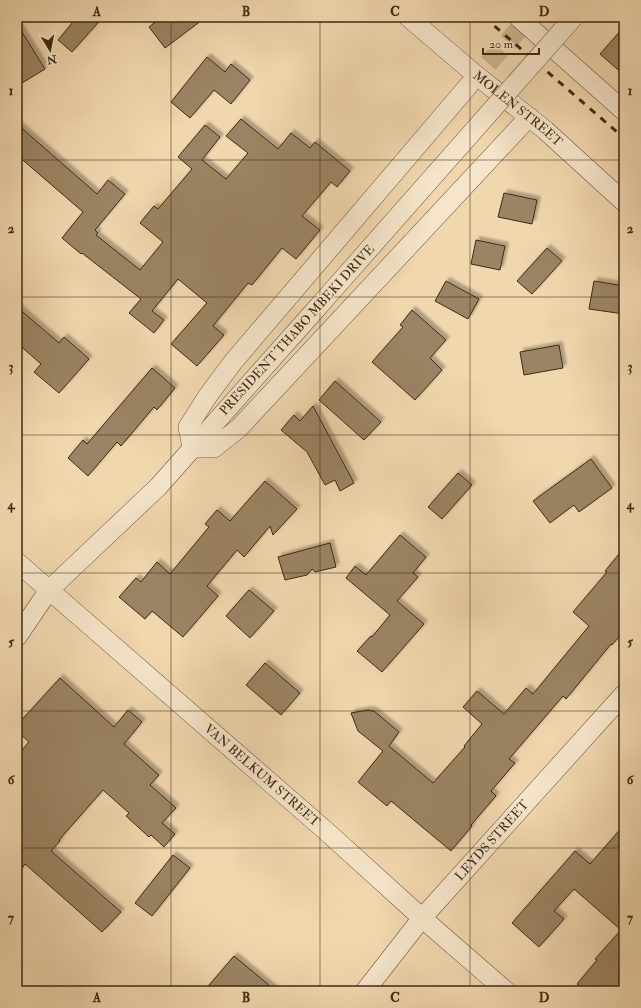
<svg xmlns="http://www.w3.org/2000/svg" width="641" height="1008" viewBox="0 0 641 1008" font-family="'IM FELL Double Pica',serif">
	<defs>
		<filter id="shadow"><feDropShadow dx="3.5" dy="-3.5" stdDeviation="1" flood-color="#0004"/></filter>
	</defs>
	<rect width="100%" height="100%" fill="#f1d7ae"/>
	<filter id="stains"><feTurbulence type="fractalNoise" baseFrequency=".005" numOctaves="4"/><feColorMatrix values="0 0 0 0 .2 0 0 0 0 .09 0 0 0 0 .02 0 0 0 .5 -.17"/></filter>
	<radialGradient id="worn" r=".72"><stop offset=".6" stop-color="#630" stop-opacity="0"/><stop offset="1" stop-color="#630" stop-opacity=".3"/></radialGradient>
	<!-- building -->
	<g fill="#9b8464" stroke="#3d2b13" filter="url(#shadow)">
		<path d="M 77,17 L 103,17 L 72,52 L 58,40 Z"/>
		<path d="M 162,17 L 206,17 L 165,48 L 149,27 Z"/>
		<path d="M 17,24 L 45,69 L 22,83 L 17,75 Z"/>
		<path d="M 624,27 L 624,75 L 600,54 Z"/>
		<path d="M 207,57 L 225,72 L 231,64 L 250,80 L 231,104 L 214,90 L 190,118 L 171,102 Z"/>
		<path d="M 241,119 L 278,149 L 291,133 L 310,148 L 315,142 L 350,171 L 337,187 L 331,182 L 302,216 L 320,230 L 296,259 L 282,248 L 252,285 L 248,283 L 213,326 L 224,335 L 197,366 L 171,344 L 207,303 L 178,279 L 152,311 L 164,320 L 154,333 L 129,313 L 141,299 L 82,253 L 81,254 L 62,238 L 83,212 L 17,155 L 17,124 L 97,194 L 108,180 L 125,194 L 95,230 L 98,233 L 96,235 L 140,270 L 163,242 L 140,223 L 154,206 L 158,209 L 192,169 L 178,157 L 205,125 L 220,137 L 202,160 L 226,179 L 248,153 L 226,136 Z"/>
		<path d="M 504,193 L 537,200 L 532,224 L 498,217 Z"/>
		<path d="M 476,240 L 505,246 L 500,270 L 471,264 Z"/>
		<path d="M 547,248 L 562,261 L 532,294 L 517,281 Z"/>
		<path d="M 446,281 L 479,299 L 468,319 L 435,301 Z"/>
		<path d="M 594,281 L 624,286 L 624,314 L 589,309 Z"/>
		<path d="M 17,307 L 59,343 L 64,337 L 89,359 L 59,393 L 34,372 L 41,364 L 17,343 Z"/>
		<path d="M 412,310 L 446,340 L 430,358 L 442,370 L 415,400 L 372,362 L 403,327 L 400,325 Z"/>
		<path d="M 559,345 L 563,368 L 524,375 L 520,352 Z"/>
		<path d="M 152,368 L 175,388 L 157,410 L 154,407 L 121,446 L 117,442 L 88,476 L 68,458 L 83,440 L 87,444 Z"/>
		<path d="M 335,381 L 381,422 L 364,440 L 319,400 Z"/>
		<path d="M 313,406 L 354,483 L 340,491 L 335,480 L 325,485 L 307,452 L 281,430 L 294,415 L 300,421 Z"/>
		<path d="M 591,459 L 612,488 L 579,512 L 574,505 L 550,523 L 533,501 Z"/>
		<path d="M 458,473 L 472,485 L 442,519 L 428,507 Z"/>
		<path d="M 265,481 L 297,509 L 273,535 L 270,526 L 244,557 L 237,550 L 207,586 L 218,596 L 183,637 L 152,611 L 145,619 L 119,597 L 136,578 L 141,582 L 157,562 L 170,574 L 209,527 L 205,524 L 217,510 L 230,521 Z"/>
		<path d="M 400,535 L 426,557 L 413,573 L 418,577 L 397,601 L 424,624 L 382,672 L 357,651 L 371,636 L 372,637 L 390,615 L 346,578 L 355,566 L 366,575 Z"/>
		<path d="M 330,543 L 336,567 L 315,572 L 312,569 L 307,575 L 285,580 L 278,557 Z"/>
		<path d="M 624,548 L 624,631 L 612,645 L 611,644 L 566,699 L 563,696 L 509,759 L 515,763 L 491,791 L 496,796 L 471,825 L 472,826 L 451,851 L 391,801 L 387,806 L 358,782 L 383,751 L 358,731 L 351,713 L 368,710 L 374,711 L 399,732 L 389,746 L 433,783 L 465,747 L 464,746 L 482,724 L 463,707 L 477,691 L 504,714 L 526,688 L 533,694 L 589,626 L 573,612 L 607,572 L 605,571 Z"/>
		<path d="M 249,590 L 274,611 L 250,638 L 226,616 Z"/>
		<path d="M 265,663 L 300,693 L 281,715 L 246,685 Z"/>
		<path d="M 60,678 L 114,727 L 128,710 L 142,722 L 124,744 L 159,775 L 150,785 L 176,808 L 162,823 L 175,834 L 164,847 L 151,835 L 149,837 L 126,816 L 129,813 L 103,790 L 59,840 L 60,841 L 51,851 L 121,912 L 102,932 L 25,864 L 17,874 L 17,756 L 29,742 L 17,731 L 17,725 Z"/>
		<path d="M 624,825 L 624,991 L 585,991 L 577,984 L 597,960 L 595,959 L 621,930 L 574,889 L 554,911 L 564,919 L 539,947 L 512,923 L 575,851 L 590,864 Z"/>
		<path d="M 173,855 L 190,868 L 152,916 L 135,903 Z"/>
		<path d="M 234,956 L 276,991 L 204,991 Z"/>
	</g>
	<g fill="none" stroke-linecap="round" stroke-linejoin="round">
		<!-- minor-tunnel -->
		<path stroke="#cdb58f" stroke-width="19" stroke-dasharray="19 10" stroke-linecap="butt" d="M 469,85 L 530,17"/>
		<defs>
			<g id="minor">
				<path id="s1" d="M 408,17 L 476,75 L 545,130 L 624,202"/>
				<path d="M 518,17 L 624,111"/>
				<path d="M 469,85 L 233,362 L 207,397 L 188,427 L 192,448 L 214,448 L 239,428 L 529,117"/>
				<path id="s2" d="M 17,562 L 326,831 L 422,918 L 506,991"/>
				<path d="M 17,637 L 49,590 L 158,487 L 317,308"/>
				<path id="s3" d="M 365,991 L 422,918 L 624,694"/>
			</g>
		</defs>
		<!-- minor casing -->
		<use href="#minor" stroke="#6a563a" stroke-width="20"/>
		<!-- minor -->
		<use href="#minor" stroke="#f6e5ca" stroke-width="19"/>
		<!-- rail -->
		<path stroke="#3d2b13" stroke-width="3" stroke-dasharray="7 7" stroke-linecap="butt" d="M 484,17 L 624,138"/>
		<defs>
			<path id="minor-bridge" d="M 317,308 L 574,17"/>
		</defs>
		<!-- minor-bridge casing -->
		<use href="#minor-bridge" stroke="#6a563a" stroke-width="20" stroke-linecap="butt"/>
		<!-- minor-bridge -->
		<use href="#minor-bridge" stroke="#f6e5ca" stroke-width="19"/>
	</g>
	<!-- grid -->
	<path fill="none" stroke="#3d2b13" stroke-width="1" stroke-opacity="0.55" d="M 171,17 L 171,991M 320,17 L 320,991M 470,17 L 470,991M 17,160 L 624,160M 17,297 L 624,297M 17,435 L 624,435M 17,573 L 624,573M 17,711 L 624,711M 17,848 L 624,848"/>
	<g text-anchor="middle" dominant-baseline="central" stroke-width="3" stroke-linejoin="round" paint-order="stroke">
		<!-- street labels -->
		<g font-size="13" fill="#3d2b13" stroke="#f6e5ca">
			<text stroke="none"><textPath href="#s1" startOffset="143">MOLEN STREET</textPath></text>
			<text transform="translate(297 330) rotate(-48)">PRESIDENT THABO MBEKI DRIVE</text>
			<text stroke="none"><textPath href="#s2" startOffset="325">VAN BELKUM STREET</textPath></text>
			<text stroke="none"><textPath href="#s3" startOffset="197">LEYDS STREET</textPath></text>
		</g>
	</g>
	<!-- margin -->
	<rect width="641" height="1008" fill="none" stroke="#f1d7ae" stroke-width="44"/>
	<!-- north arrow -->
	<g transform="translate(50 50) rotate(170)" stroke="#f6e5ca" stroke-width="3" paint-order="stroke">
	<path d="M0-3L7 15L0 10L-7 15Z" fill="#3d2b13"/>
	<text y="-6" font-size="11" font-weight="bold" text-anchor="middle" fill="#3d2b13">N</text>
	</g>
	<!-- scale -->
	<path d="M483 48v6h56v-6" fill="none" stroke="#3d2b13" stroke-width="2"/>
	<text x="489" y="48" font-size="12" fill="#3d2b13" stroke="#f6e5ca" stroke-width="3" paint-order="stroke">20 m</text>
	<rect x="22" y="22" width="597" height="964" fill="none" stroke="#3d2b13" stroke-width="1.5"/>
	<g font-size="13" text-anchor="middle" font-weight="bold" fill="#3d2b13">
		<text x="97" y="16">A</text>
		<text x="246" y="16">B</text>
		<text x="395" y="16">C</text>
		<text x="544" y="16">D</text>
		<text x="11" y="95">1</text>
		<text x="630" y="95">1</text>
		<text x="11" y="233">2</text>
		<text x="630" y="233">2</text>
		<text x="11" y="371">3</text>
		<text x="630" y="371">3</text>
		<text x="11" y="509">4</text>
		<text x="630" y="509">4</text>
		<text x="11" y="646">5</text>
		<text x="630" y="646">5</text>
		<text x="11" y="784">6</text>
		<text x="630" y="784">6</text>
		<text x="11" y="922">7</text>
		<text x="630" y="922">7</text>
		<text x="97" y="1002">A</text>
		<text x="246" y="1002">B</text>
		<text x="395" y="1002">C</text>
		<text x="544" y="1002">D</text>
	</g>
	<rect width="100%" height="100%" filter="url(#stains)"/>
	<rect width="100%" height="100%" fill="url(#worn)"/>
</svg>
